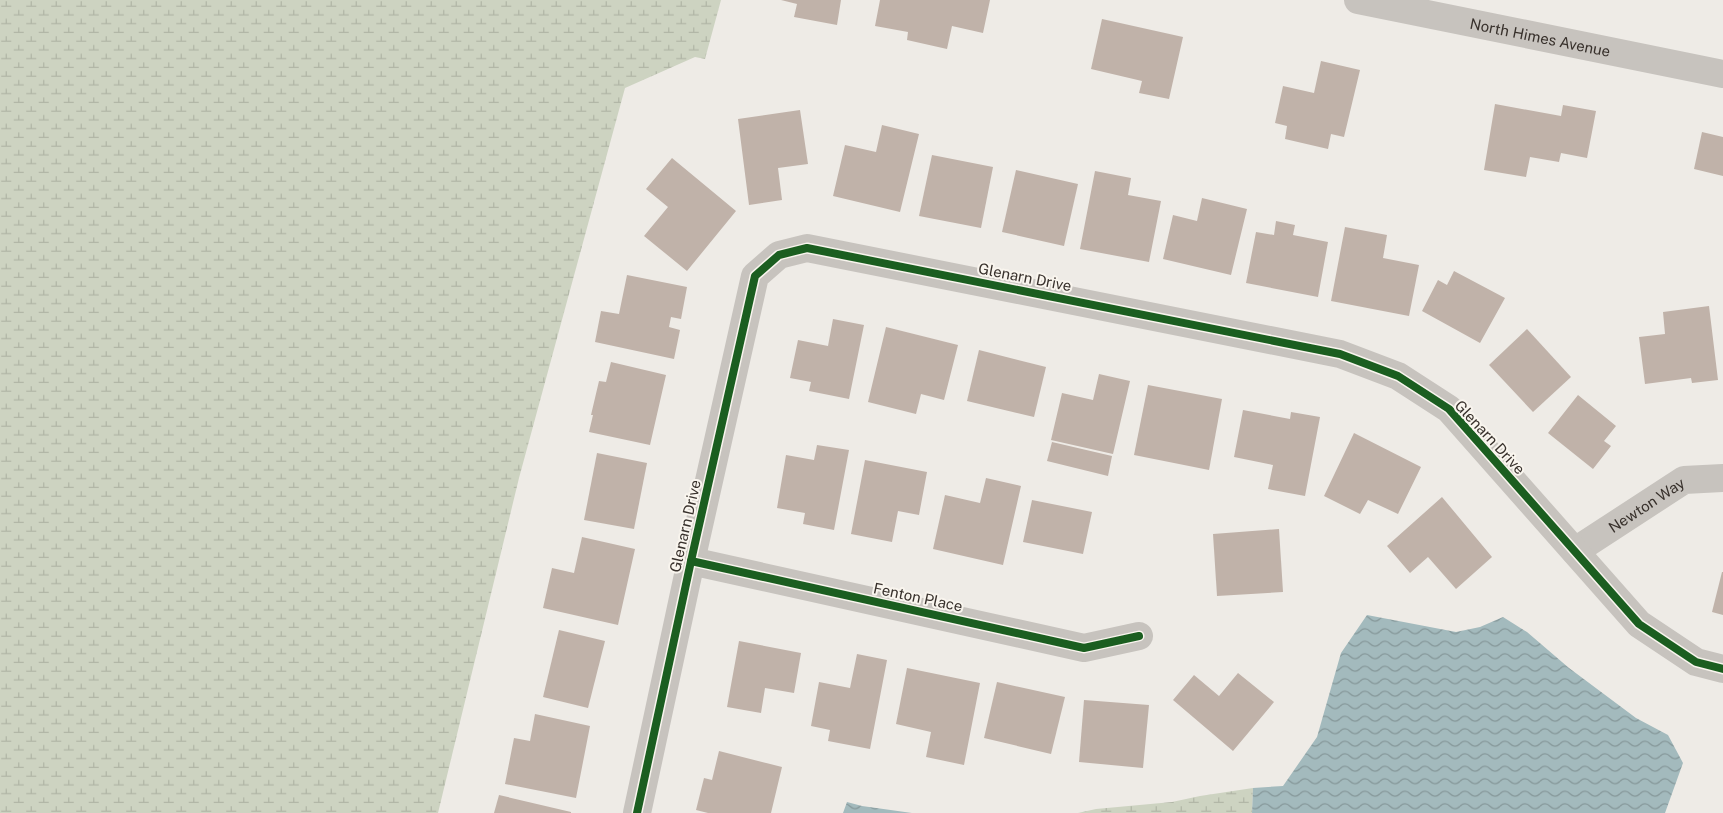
<svg xmlns="http://www.w3.org/2000/svg" width="1723" height="813" viewBox="0 0 1723 813" font-family="'Public Sans',sans-serif">
	<defs>
		<pattern id="wetland-marsh" width="20" height="14" patternUnits="userSpaceOnUse" patternTransform="scale(1.25)"><rect width="20" height="14" fill="#cdd3c1"/><path d="M1 5h8M5 5V1M11 12h8M15 12V8" fill="none" stroke="#b1b6a6"/></pattern>
		<pattern id="water-waves" width="16" height="10" patternUnits="userSpaceOnUse" patternTransform="scale(1.25)"><rect width="16" height="10" fill="#a3babd"/><path d="M0 5q4-4 8 0t8 0" fill="none" stroke="#86989a"/></pattern>
	</defs>
	<rect width="100%" height="100%" fill="#eeebe6"/>
	<!-- wetland -->
	<g fill="url(#wetland-marsh)">
		<path d="M 0,0 L 721,0 L 705,59 L 695,57 L 625,88 L 519,478 L 438,813 L 0,813 Z"/>
		<path d="M 1253,788 L 1252,813 L 1078,813 L 1096,809 L 1172,802 L 1200,796 Z"/>
	</g>
	<!-- water -->
	<g fill="url(#water-waves)">
		<path d="M 1367,615 L 1456,632 L 1480,627 L 1503,617 L 1527,632 L 1569,668 L 1636,718 L 1668,735 L 1683,763 L 1665,813 L 1252,813 L 1253,788 L 1283,786 L 1317,737 L 1341,653 Z"/>
		<path d="M 847,802 L 862,806 L 912,813 L 843,813 Z"/>
	</g>
	<!-- building -->
	<g fill="#c0b2a9">
		<path d="M 781,0 L 841,0 L 837,25 L 794,17 L 797,4 Z"/>
		<path d="M 880,0 L 990,0 L 983,33 L 952,26 L 947,49 L 907,40 L 908,32 L 875,26 Z"/>
		<path d="M 1102,19 L 1183,37 L 1169,99 L 1139,93 L 1142,81 L 1091,69 Z"/>
		<path d="M 1321,61 L 1360,70 L 1344,137 L 1331,134 L 1328,149 L 1285,139 L 1287,126 L 1275,123 L 1283,86 L 1314,93 Z"/>
		<path d="M 1495,104 L 1561,116 L 1563,105 L 1596,111 L 1587,158 L 1561,153 L 1559,162 L 1530,157 L 1526,177 L 1484,170 Z"/>
		<path d="M 800,110 L 808,164 L 778,168 L 782,200 L 749,205 L 738,119 Z"/>
		<path d="M 882,125 L 919,134 L 900,212 L 833,196 L 845,145 L 876,152 Z"/>
		<path d="M 1702,132 L 1723,137 L 1723,176 L 1694,169 Z"/>
		<path d="M 932,155 L 993,167 L 981,228 L 919,216 Z"/>
		<path d="M 672,158 L 736,211 L 687,271 L 644,236 L 668,207 L 646,189 Z"/>
		<path d="M 1016,170 L 1078,184 L 1064,246 L 1002,232 Z"/>
		<path d="M 1095,171 L 1131,178 L 1128,195 L 1161,201 L 1149,262 L 1080,249 Z"/>
		<path d="M 1202,198 L 1247,209 L 1231,275 L 1163,259 L 1173,215 L 1197,221 Z"/>
		<path d="M 1276,221 L 1295,225 L 1293,235 L 1328,242 L 1318,297 L 1246,283 L 1256,232 L 1274,235 Z"/>
		<path d="M 1345,227 L 1387,235 L 1383,258 L 1419,265 L 1409,316 L 1331,301 Z"/>
		<path d="M 1454,271 L 1505,298 L 1480,343 L 1422,311 L 1438,280 L 1447,285 Z"/>
		<path d="M 627,275 L 687,287 L 681,319 L 671,317 L 669,327 L 680,330 L 674,359 L 595,342 L 601,311 L 619,314 Z"/>
		<path d="M 1709,306 L 1718,380 L 1692,383 L 1691,378 L 1645,384 L 1639,337 L 1665,334 L 1663,312 Z"/>
		<path d="M 833,319 L 864,325 L 849,399 L 809,391 L 811,382 L 790,378 L 798,340 L 828,346 Z"/>
		<path d="M 886,327 L 958,345 L 944,400 L 921,394 L 916,414 L 868,402 Z"/>
		<path d="M 1527,329 L 1571,377 L 1533,412 L 1489,365 Z"/>
		<path d="M 979,350 L 1046,367 L 1034,417 L 967,401 Z"/>
		<path d="M 611,362 L 666,375 L 650,445 L 589,432 L 593,415 L 591,415 L 599,381 L 606,382 Z"/>
		<path d="M 1099,374 L 1130,381 L 1113,454 L 1051,440 L 1062,393 L 1093,400 Z"/>
		<path d="M 1148,385 L 1222,399 L 1209,470 L 1134,455 Z"/>
		<path d="M 1578,395 L 1616,426 L 1604,441 L 1611,446 L 1593,469 L 1548,433 Z"/>
		<path d="M 1243,410 L 1290,419 L 1291,412 L 1320,417 L 1305,496 L 1268,489 L 1273,465 L 1234,457 Z"/>
		<path d="M 1354,433 L 1421,467 L 1398,514 L 1368,500 L 1360,514 L 1324,496 Z"/>
		<path d="M 1052,442 L 1112,456 L 1108,476 L 1047,461 Z"/>
		<path d="M 817,445 L 849,450 L 834,530 L 803,524 L 805,513 L 777,508 L 786,455 L 814,460 Z"/>
		<path d="M 597,453 L 647,463 L 634,529 L 584,520 Z"/>
		<path d="M 865,460 L 927,472 L 919,515 L 898,511 L 892,542 L 851,534 Z"/>
		<path d="M 986,478 L 1021,486 L 1003,565 L 933,549 L 945,495 L 980,503 Z"/>
		<path d="M 1442,497 L 1492,557 L 1456,589 L 1428,557 L 1410,573 L 1387,546 Z"/>
		<path d="M 1032,500 L 1092,512 L 1083,554 L 1023,542 Z"/>
		<path d="M 1279,529 L 1283,592 L 1217,596 L 1213,534 Z"/>
		<path d="M 582,537 L 635,549 L 618,625 L 543,608 L 552,568 L 574,573 Z"/>
		<path d="M 1722,572 L 1723,572 L 1723,615 L 1712,612 Z"/>
		<path d="M 559,630 L 605,641 L 588,708 L 543,697 Z"/>
		<path d="M 739,641 L 801,653 L 794,693 L 765,688 L 761,713 L 727,707 Z"/>
		<path d="M 857,654 L 887,660 L 870,749 L 828,741 L 830,730 L 811,726 L 819,682 L 850,688 Z"/>
		<path d="M 907,668 L 980,683 L 964,765 L 926,757 L 931,732 L 896,724 Z"/>
		<path d="M 1238,673 L 1274,702 L 1233,751 L 1173,700 L 1194,675 L 1219,696 Z"/>
		<path d="M 997,682 L 1065,697 L 1051,754 L 984,738 Z"/>
		<path d="M 1084,700 L 1149,705 L 1143,768 L 1079,762 Z"/>
		<path d="M 535,714 L 590,726 L 576,798 L 505,784 L 514,738 L 530,741 Z"/>
		<path d="M 719,751 L 782,767 L 771,813 L 708,813 L 696,810 L 704,778 L 712,780 Z"/>
		<path d="M 499,795 L 571,812 L 571,813 L 494,813 Z"/>
	</g>
	<g fill="none" stroke-linecap="round" stroke-linejoin="round">
		<!-- street -->
		<g stroke="#c7c3be" stroke-width="28">
			<path id="s1" d="M 1358,0 L 1723,74"/>
			<path id="s2" d="M 1575,551 L 1684,480 L 1723,478"/>
			<path d="M 691,561 L 1084,648 L 1139,636"/>
			<path d="M 637,813 L 691,561 L 755,276 L 779,255 L 807,248 L 1340,354 L 1398,376 L 1449,409 L 1639,624 L 1696,662 L 1723,669"/>
		</g>
		<defs>
			<g id="cycleway">
				<path d="M 691,561 L 1084,648 L 1139,636"/>
				<path d="M 637,813 L 691,561 L 755,276 L 779,255 L 807,248 L 1340,354 L 1398,376 L 1449,409 L 1639,624 L 1696,662 L 1723,669"/>
			</g>
		</defs>
		<!-- cycleway casing -->
		<use href="#cycleway" stroke="#f9f5ee" stroke-width="11"/>
		<!-- cycleway -->
		<use href="#cycleway" stroke="#1b5e20" stroke-width="8"/>
	</g>
	<g text-anchor="middle" dominant-baseline="central" stroke-width="4" stroke-linejoin="round" paint-order="stroke">
		<!-- street labels -->
		<g font-size="15" fill="#38312c" stroke="#f9f5ee">
			<text stroke="none"><textPath href="#s1" startOffset="186">North Himes Avenue</textPath></text>
			<text transform="translate(1025 277) rotate(11)">Glenarn Drive</text>
			<text transform="translate(1490 437) rotate(47)">Glenarn Drive</text>
			<text stroke="none"><textPath href="#s2" startOffset="85">Newton Way</textPath></text>
			<text transform="translate(685 526) rotate(-77)">Glenarn Drive</text>
			<text transform="translate(918 597) rotate(12)">Fenton Place</text>
		</g>
	</g>
</svg>
